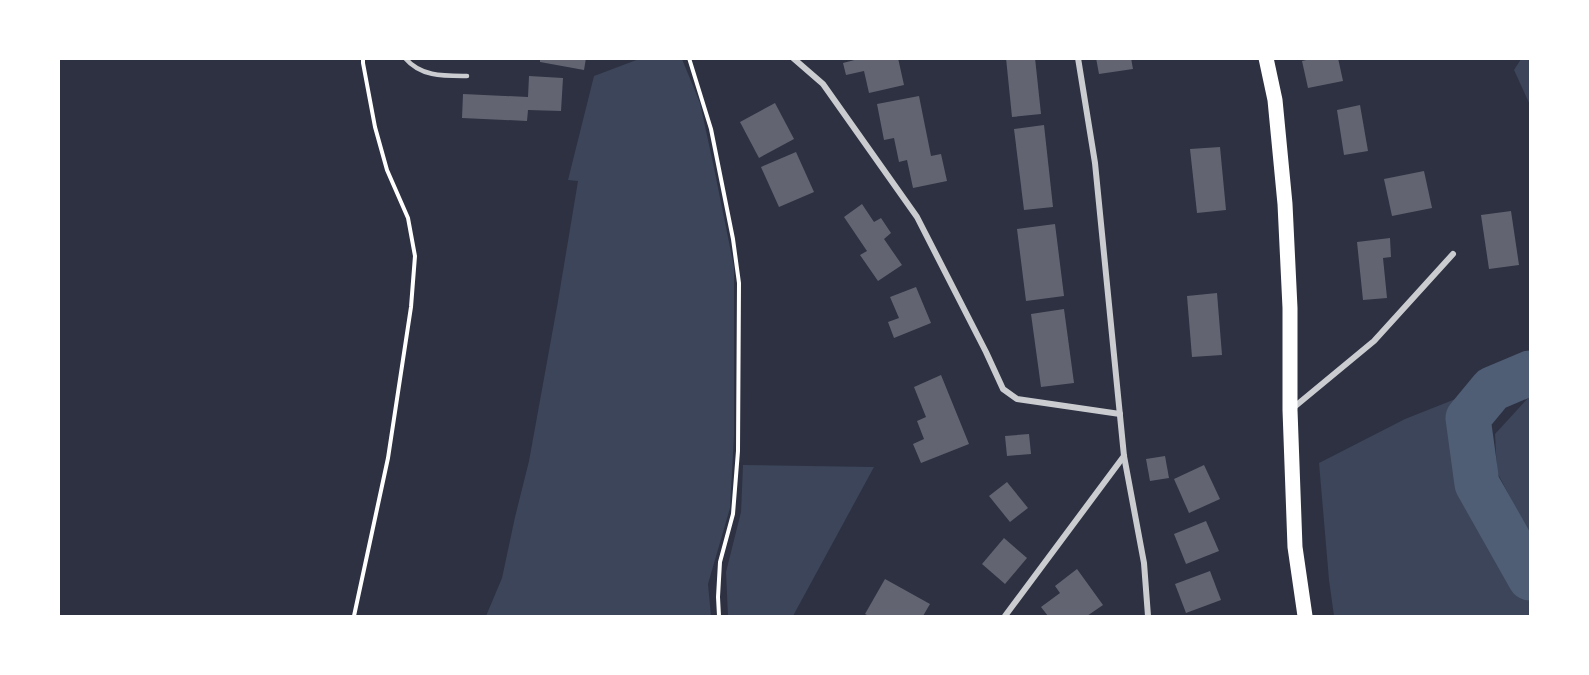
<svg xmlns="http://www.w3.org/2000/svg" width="1589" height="675" viewBox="0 0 1589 675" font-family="'Roboto Condensed',sans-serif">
	<rect width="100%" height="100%" fill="#2d3142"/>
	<!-- green -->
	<g fill="#3c4559">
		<path d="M 639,59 L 682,59 L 700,103 L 713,163 L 734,267 L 734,436 L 730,508 L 708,584 L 711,616 L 486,616 L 502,578 L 515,517 L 529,461 L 558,301 L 578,181 L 568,180 L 594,76 Z"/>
		<path d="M 1521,59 L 1530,59 L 1530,105 L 1514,70 Z"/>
		<path d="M 1463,396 L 1459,438 L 1472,497 L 1530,596 L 1530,616 L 1334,616 L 1329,580 L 1319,463 L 1405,419 Z"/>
		<path d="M 1530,396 L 1530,536 L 1497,472 L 1495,434 Z"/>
		<path d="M 743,465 L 874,467 L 793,616 L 728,616 L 726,572 L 741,512 Z"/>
	</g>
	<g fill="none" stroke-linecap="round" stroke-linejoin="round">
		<!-- river -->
		<path stroke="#4f5d75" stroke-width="45" d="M 1530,373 L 1492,389 L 1468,418 L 1477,484 L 1530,578"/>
	</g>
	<!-- building -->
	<g fill="#626471">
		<path d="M 540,58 L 586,58 L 584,70 L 540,62 Z"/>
		<path d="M 862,58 L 898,58 L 904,85 L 869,93 L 864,71 L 846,75 L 843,63 Z"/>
		<path d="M 1006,58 L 1035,58 L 1041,114 L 1012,117 Z"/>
		<path d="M 1096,58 L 1131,58 L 1133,69 L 1099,74 Z"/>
		<path d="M 1315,58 L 1338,58 L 1343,81 L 1308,88 L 1302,61 Z"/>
		<path d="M 529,76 L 563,78 L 561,111 L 528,110 L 527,121 L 462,118 L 463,94 L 528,97 Z"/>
		<path d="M 919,96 L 931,156 L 941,154 L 947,181 L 913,188 L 907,160 L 899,162 L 894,138 L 884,140 L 877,104 Z"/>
		<path d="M 775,103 L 794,139 L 759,158 L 740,122 Z"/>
		<path d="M 1360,105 L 1368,151 L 1344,155 L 1337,110 Z"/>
		<path d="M 1044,125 L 1053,207 L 1024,210 L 1014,129 Z"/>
		<path d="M 1220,147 L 1226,210 L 1197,213 L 1190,149 Z"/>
		<path d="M 796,152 L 814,192 L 779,207 L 761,167 Z"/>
		<path d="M 1424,171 L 1432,208 L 1392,216 L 1384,179 Z"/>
		<path d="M 862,204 L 874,222 L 881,218 L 891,233 L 884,239 L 902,265 L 878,281 L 860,255 L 867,251 L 844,217 Z"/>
		<path d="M 1511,211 L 1519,265 L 1489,269 L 1481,215 Z"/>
		<path d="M 1055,224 L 1064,296 L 1026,301 L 1017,229 Z"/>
		<path d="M 1390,238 L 1391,257 L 1383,258 L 1387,298 L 1363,300 L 1357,242 Z"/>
		<path d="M 916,287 L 931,323 L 894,338 L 888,322 L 899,318 L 890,297 Z"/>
		<path d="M 1217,293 L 1222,355 L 1192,357 L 1187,296 Z"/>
		<path d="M 1064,309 L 1074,383 L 1041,387 L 1031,314 Z"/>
		<path d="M 941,375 L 969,444 L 921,463 L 913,444 L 924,439 L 917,421 L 926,417 L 914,387 Z"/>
		<path d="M 1029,434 L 1031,454 L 1007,456 L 1005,436 Z"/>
		<path d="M 1165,456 L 1169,478 L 1150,481 L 1146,459 Z"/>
		<path d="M 1204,465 L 1220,499 L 1189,513 L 1174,479 Z"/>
		<path d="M 1007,482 L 1028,508 L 1010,522 L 989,496 Z"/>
		<path d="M 1206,521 L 1219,551 L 1186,564 L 1174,534 Z"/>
		<path d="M 1004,538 L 1027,558 L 1005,584 L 982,564 Z"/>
		<path d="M 1077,569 L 1103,605 L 1087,616 L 1048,616 L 1041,607 L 1060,593 L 1055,586 Z"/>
		<path d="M 1210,571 L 1221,600 L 1186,613 L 1175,584 Z"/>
		<path d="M 885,579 L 930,604 L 923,616 L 869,616 L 865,614 Z"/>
	</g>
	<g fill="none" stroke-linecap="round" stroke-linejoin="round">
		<!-- path -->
		<g stroke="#fff" stroke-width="4">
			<path d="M 689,58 L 711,129 L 733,239 L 739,283 L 738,451 L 733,514 L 720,562 L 718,597 L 719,616"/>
			<path d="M 354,616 L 388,458 L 411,307 L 415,256 L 408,218 L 387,170 L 375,127 L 363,63 L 363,58"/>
		</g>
		<!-- service -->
		<path stroke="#caccd0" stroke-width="4.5" d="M 405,58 C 421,77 444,76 467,76"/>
		<!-- minor -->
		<g stroke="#caccd0" stroke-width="6">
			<path d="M 793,58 L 823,84 L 917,217 L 986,352 L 1003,389 L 1017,399 L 1120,414"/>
			<path d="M 1078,58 L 1095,163 L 1124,456 L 1144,563 L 1148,616"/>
			<path d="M 1293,408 L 1374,341 L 1453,254"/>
			<path d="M 1005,616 L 1124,456"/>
		</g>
		<!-- primary -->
		<path stroke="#fff" stroke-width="15" d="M 1266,58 L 1275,100 L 1285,204 L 1290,308 L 1290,410 L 1295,547 L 1305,616"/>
	</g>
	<!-- border -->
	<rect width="1589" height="675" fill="none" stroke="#ffffff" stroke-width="120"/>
</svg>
